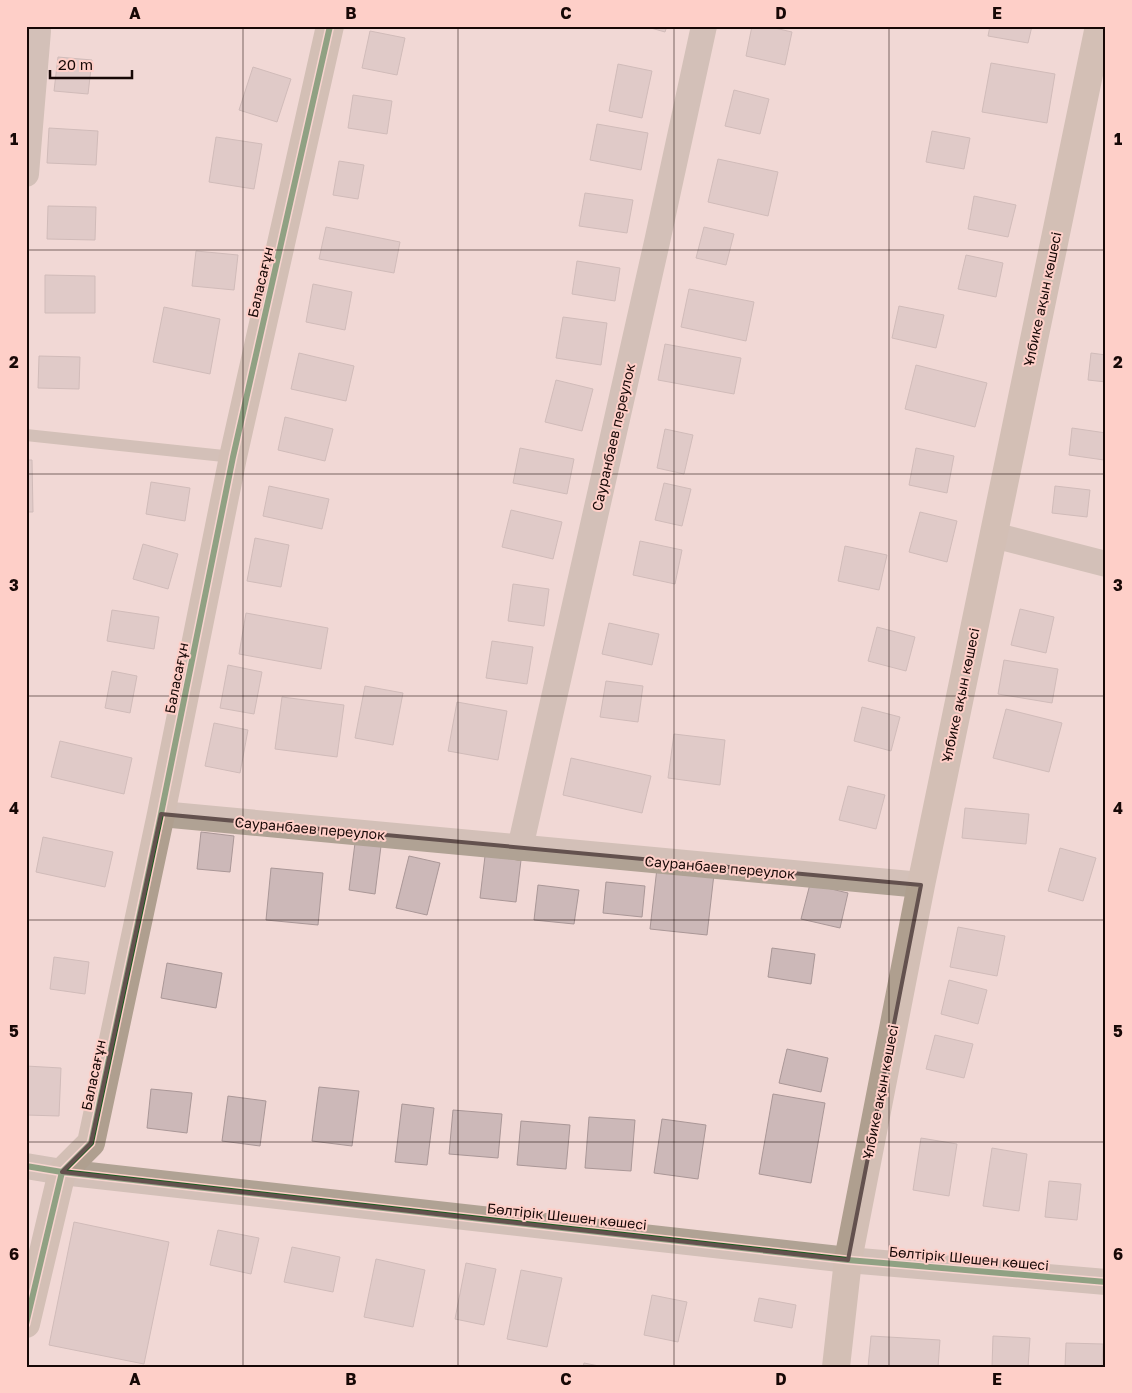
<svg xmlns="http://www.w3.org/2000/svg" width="1132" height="1393" viewBox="0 0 1132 1393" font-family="'Golos Text',sans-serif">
	<rect width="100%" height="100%" fill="#f1d8d5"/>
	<!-- building -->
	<g fill="#ccb8b8" stroke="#aa9797">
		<path d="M 644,26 L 667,26 L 665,32 Z"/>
		<path d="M 752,26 L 766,26 L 792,32 L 785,65 L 746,56 Z"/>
		<path d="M 990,26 L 1032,26 L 1028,43 L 988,36 Z"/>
		<path d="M 370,31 L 405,38 L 397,75 L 362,68 Z"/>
		<path d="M 58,57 L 92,60 L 88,94 L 54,91 Z"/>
		<path d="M 991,63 L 1055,74 L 1047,123 L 982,112 Z"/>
		<path d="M 618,64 L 652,71 L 642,118 L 609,111 Z"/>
		<path d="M 253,67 L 291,79 L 277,122 L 239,110 Z"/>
		<path d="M 734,90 L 769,99 L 760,134 L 725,126 Z"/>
		<path d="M 353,95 L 392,101 L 387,134 L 348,128 Z"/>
		<path d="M 597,124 L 648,133 L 641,170 L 590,160 Z"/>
		<path d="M 49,128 L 98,131 L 96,165 L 47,163 Z"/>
		<path d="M 932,131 L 970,138 L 964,169 L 926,162 Z"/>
		<path d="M 216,137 L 262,144 L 254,189 L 209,182 Z"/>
		<path d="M 718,159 L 778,172 L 768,216 L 708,202 Z"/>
		<path d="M 339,161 L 364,165 L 358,199 L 333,195 Z"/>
		<path d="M 585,193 L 633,200 L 627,233 L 579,226 Z"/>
		<path d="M 974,196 L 1016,205 L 1008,237 L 968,229 Z"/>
		<path d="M 48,206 L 96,207 L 95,240 L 47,239 Z"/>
		<path d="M 326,227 L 400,242 L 394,273 L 319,259 Z"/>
		<path d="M 704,227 L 734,234 L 726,265 L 696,258 Z"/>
		<path d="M 196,251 L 238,255 L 234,290 L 192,286 Z"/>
		<path d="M 966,255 L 1003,263 L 996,297 L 958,289 Z"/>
		<path d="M 577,261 L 620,268 L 615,301 L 572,294 Z"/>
		<path d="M 45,275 L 95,276 L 95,313 L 45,313 Z"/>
		<path d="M 313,284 L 352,292 L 345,330 L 306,322 Z"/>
		<path d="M 689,289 L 754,302 L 746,341 L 681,327 Z"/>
		<path d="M 899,306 L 944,315 L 936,348 L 892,338 Z"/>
		<path d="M 164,307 L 220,319 L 210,374 L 153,362 Z"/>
		<path d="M 563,317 L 607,323 L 601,365 L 556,358 Z"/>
		<path d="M 665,344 L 741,358 L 734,394 L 658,380 Z"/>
		<path d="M 299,353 L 354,366 L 346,401 L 291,389 Z"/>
		<path d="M 1091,353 L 1106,355 L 1106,382 L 1088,380 Z"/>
		<path d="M 39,356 L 80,357 L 79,389 L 38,388 Z"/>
		<path d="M 916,365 L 987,383 L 975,427 L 905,409 Z"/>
		<path d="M 556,380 L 593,389 L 582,431 L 545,422 Z"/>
		<path d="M 285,417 L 333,429 L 325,461 L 278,450 Z"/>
		<path d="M 1072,428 L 1106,433 L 1104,460 L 1069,455 Z"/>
		<path d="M 665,429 L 693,435 L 684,474 L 657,468 Z"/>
		<path d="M 520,448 L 574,459 L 567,494 L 513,483 Z"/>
		<path d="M 916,448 L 954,456 L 947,493 L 909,485 Z"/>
		<path d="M 26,460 L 32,460 L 33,512 L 26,512 Z"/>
		<path d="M 151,482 L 190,488 L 185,521 L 146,514 Z"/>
		<path d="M 664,483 L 691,489 L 682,526 L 655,520 Z"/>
		<path d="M 269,486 L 329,499 L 322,529 L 263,516 Z"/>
		<path d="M 1055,486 L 1090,490 L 1087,517 L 1052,513 Z"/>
		<path d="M 511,510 L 562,522 L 553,559 L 502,547 Z"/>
		<path d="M 920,512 L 957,521 L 947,562 L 909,552 Z"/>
		<path d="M 255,538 L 289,545 L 281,587 L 247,581 Z"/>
		<path d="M 640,541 L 682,550 L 675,584 L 633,575 Z"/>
		<path d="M 143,544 L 178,554 L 168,589 L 133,579 Z"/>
		<path d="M 845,546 L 887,555 L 879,590 L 838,581 Z"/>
		<path d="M 513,584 L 549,589 L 544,626 L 508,621 Z"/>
		<path d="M 1020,609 L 1054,617 L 1046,653 L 1011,645 Z"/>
		<path d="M 112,610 L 159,617 L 154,649 L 107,641 Z"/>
		<path d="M 246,613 L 328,628 L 321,669 L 239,654 Z"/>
		<path d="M 609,623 L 659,634 L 652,665 L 602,654 Z"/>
		<path d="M 877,627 L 915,637 L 906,671 L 868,661 Z"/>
		<path d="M 492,641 L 533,647 L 527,684 L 486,678 Z"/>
		<path d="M 1004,660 L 1058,669 L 1052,703 L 998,694 Z"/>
		<path d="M 228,665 L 262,672 L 254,714 L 220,708 Z"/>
		<path d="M 112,671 L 137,676 L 130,713 L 105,708 Z"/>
		<path d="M 606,681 L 643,686 L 638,722 L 600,717 Z"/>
		<path d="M 365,686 L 403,693 L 393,745 L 355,738 Z"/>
		<path d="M 282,697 L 344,705 L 337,757 L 275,749 Z"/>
		<path d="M 457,702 L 507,711 L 498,760 L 448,751 Z"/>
		<path d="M 862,707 L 900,717 L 891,751 L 854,741 Z"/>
		<path d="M 1006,709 L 1062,723 L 1049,772 L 993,758 Z"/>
		<path d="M 214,723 L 248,730 L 240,773 L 205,766 Z"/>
		<path d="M 674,734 L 725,740 L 720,785 L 668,778 Z"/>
		<path d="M 60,741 L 132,758 L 124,794 L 51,777 Z"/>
		<path d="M 571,758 L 651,776 L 642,813 L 563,795 Z"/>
		<path d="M 848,786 L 885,795 L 876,829 L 839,820 Z"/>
		<path d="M 965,808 L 1029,814 L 1026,844 L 962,838 Z"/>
		<path d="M 201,832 L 234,836 L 230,872 L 197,869 Z"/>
		<path d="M 43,837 L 113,852 L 105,887 L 36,872 Z"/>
		<path d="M 355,843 L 381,846 L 375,894 L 349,890 Z"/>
		<path d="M 1060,848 L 1096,858 L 1083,901 L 1048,891 Z"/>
		<path d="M 409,856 L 440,863 L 427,915 L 396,908 Z"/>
		<path d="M 485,856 L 521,860 L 516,902 L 480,898 Z"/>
		<path d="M 271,868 L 323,873 L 318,925 L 266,920 Z"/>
		<path d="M 657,868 L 714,874 L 707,935 L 650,929 Z"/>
		<path d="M 606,882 L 645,886 L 642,917 L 603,913 Z"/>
		<path d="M 810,884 L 848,893 L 840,928 L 801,919 Z"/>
		<path d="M 538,885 L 579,890 L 574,924 L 534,920 Z"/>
		<path d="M 958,927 L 1005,936 L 997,976 L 950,967 Z"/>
		<path d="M 772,948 L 815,954 L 811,984 L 768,977 Z"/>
		<path d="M 54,957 L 89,962 L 85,994 L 50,989 Z"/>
		<path d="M 167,963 L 222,973 L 216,1008 L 161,998 Z"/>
		<path d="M 949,980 L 987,990 L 978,1024 L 941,1014 Z"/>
		<path d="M 935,1035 L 973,1044 L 964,1078 L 926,1069 Z"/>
		<path d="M 787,1049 L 828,1058 L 821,1092 L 779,1083 Z"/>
		<path d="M 26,1066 L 61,1068 L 59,1116 L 26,1115 Z"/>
		<path d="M 319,1087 L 359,1091 L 352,1146 L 312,1141 Z"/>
		<path d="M 151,1089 L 192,1093 L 187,1133 L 147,1128 Z"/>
		<path d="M 773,1094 L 825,1103 L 811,1183 L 759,1174 Z"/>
		<path d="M 228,1096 L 266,1101 L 260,1146 L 222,1141 Z"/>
		<path d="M 402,1104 L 434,1108 L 427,1165 L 395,1162 Z"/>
		<path d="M 453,1110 L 502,1114 L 498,1158 L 449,1154 Z"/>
		<path d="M 589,1117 L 635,1120 L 631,1171 L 585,1168 Z"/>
		<path d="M 662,1119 L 706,1125 L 698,1179 L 654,1173 Z"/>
		<path d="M 521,1121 L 570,1125 L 566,1169 L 517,1165 Z"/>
		<path d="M 921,1138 L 957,1144 L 949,1196 L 913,1190 Z"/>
		<path d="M 992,1148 L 1027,1154 L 1019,1211 L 983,1206 Z"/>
		<path d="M 1049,1181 L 1081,1184 L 1077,1220 L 1045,1217 Z"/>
		<path d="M 74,1222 L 169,1242 L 144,1364 L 49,1345 Z"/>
		<path d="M 218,1230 L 259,1238 L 251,1274 L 210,1265 Z"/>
		<path d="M 292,1247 L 340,1257 L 333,1292 L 284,1282 Z"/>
		<path d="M 376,1259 L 425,1270 L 413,1327 L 364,1317 Z"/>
		<path d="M 466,1263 L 496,1269 L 484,1325 L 455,1319 Z"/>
		<path d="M 521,1270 L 562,1278 L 547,1347 L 507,1339 Z"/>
		<path d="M 652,1295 L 687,1302 L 678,1342 L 644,1335 Z"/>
		<path d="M 759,1298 L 796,1305 L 792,1328 L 754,1321 Z"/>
		<path d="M 871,1336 L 940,1340 L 938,1367 L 868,1367 Z"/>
		<path d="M 993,1336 L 1030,1338 L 1028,1367 L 992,1367 Z"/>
		<path d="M 1066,1343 L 1103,1344 L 1102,1367 L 1065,1367 Z"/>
		<path d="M 584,1363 L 604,1367 L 583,1367 Z"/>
	</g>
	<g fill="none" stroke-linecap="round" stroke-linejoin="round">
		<!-- lane -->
		<path stroke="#b0a294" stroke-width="12" d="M 26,435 L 233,457"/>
		<!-- street -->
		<g stroke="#b0a294" stroke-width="26">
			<path d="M 26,174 L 38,31 L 37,26"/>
			<path d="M 993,535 L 1106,564"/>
			<path d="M 161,814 L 921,885"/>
			<path d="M 520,848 L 657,242 L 704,26"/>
			<path d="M 26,1166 L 62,1172 L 848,1260 L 1106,1282"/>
		</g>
		<!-- secondary -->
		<g stroke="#af9f8f" stroke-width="28">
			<path d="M 26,1324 L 62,1172 L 91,1143 L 161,814 L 233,457 L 330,26"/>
			<path d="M 836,1367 L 848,1260 L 921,885 L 1099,26"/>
		</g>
		<defs>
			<g id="cycleway">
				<path d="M 26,1166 L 62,1172 L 848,1260 L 1106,1282"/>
				<path d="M 26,1324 L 62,1172 L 91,1143 L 161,814 L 233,457 L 330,26"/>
			</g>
		</defs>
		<!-- cycleway casing -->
		<use href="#cycleway" stroke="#fecfc8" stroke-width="9"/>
		<!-- cycleway -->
		<use href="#cycleway" stroke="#1b5e20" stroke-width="6"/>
	</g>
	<!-- marked area -->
	<path d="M0 0H1132V1393H0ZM 161,814 L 921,885 L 848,1260 L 62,1172 L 91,1143 Z" fill="#f1d8d5" fill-opacity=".55" fill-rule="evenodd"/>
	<path fill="none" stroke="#63514e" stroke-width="4" stroke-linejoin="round" d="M 161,814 L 921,885 L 848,1260 L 62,1172 L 91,1143 Z"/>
	<!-- grid -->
	<path fill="none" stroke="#170806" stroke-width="1" stroke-opacity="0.55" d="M 243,26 L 243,1367M 458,26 L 458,1367M 674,26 L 674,1367M 889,26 L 889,1367M 26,250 L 1106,250M 26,474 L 1106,474M 26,696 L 1106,696M 26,920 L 1106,920M 26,1142 L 1106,1142"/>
	<g text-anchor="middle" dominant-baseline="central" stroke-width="4" stroke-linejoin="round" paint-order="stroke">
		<!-- street labels -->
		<g font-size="14" fill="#170806" stroke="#fecfc8">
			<text transform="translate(260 282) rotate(-77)">Баласағұн</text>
			<text transform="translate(1042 299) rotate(-78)">Ұлбике ақын көшесі</text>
			<text transform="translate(613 437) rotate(-77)">Сауранбаев переулок</text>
			<text transform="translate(176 678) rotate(-79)">Баласағұн</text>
			<text transform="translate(960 695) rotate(-78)">Ұлбике ақын көшесі</text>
			<text transform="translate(310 828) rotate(5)">Сауранбаев переулок</text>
			<text transform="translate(720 867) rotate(5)">Сауранбаев переулок</text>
			<text transform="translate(93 1075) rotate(-78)">Баласағұн</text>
			<text transform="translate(880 1092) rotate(-79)">Ұлбике ақын көшесі</text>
			<text transform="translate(567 1216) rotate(6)">Бөлтірік Шешен көшесі</text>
			<text transform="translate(969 1258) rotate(5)">Бөлтірік Шешен көшесі</text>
		</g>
	</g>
	<!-- border -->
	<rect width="1132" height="1393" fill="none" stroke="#fecfc8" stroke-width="55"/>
	<!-- scale -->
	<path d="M50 70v8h82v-8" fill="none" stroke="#170806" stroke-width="2.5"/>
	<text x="58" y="70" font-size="15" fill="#170806" stroke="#fecfc8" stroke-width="4" paint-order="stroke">20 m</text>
	<rect x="28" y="28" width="1076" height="1338" fill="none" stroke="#170806" stroke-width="2"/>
	<g font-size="16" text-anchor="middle" font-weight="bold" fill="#170806">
		<text x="135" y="19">A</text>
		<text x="351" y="19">B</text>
		<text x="566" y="19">C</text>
		<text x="781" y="19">D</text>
		<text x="997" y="19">E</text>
		<text x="14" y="145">1</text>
		<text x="1118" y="145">1</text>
		<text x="14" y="368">2</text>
		<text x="1118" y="368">2</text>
		<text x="14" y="591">3</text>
		<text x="1118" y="591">3</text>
		<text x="14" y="814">4</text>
		<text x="1118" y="814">4</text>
		<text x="14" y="1037">5</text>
		<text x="1118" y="1037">5</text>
		<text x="14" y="1260">6</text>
		<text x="1118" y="1260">6</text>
		<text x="135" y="1385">A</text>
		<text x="351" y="1385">B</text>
		<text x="566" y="1385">C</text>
		<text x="781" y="1385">D</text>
		<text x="997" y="1385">E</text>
	</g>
</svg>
